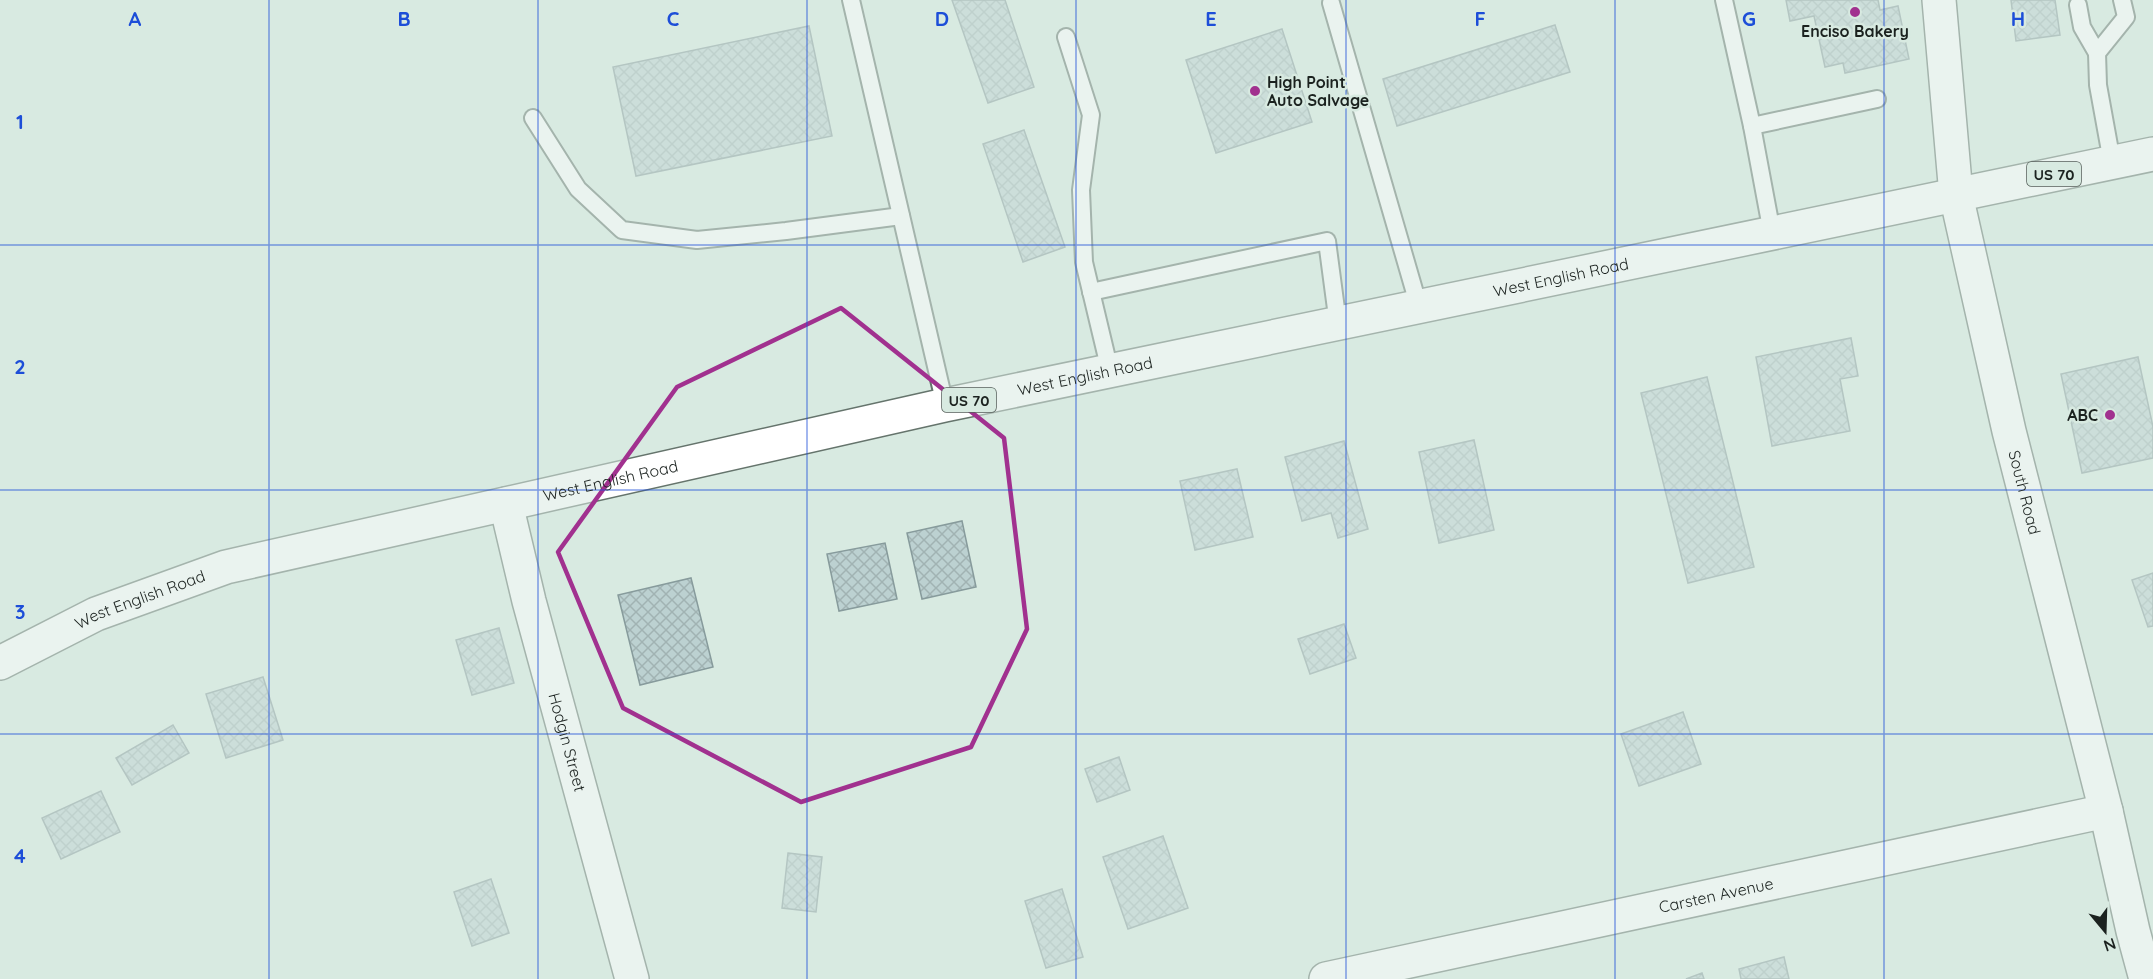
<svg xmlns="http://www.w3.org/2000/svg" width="2153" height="979" viewBox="0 0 2153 979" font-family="Quicksand,sans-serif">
	<defs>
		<pattern id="building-cross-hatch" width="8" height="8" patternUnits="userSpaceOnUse" patternTransform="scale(1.5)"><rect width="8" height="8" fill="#bcd1d1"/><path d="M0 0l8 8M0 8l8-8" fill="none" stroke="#a1b3b3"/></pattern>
	</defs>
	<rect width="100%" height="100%" fill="#d8eae1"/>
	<!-- building -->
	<g fill="url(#building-cross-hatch)" stroke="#879b9c" stroke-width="1.5">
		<path d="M 952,0 L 1005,0 L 1034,87 L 988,103 Z"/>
		<path d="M 1786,0 L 1878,0 L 1880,10 L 1898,6 L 1909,59 L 1845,73 L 1843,63 L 1825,67 L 1814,16 L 1790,21 Z"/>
		<path d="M 2011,0 L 2055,0 L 2060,35 L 2016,41 Z"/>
		<path d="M 1555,25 L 1570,72 L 1397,126 L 1383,79 Z"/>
		<path d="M 809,26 L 832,136 L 636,176 L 613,67 Z"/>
		<path d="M 1282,29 L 1312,122 L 1216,153 L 1186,60 Z"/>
		<path d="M 1024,130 L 1065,247 L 1023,262 L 983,144 Z"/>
		<path d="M 1851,338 L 1858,376 L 1840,379 L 1850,431 L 1772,446 L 1756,357 Z"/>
		<path d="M 2138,357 L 2153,427 L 2153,458 L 2082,473 L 2061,374 Z"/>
		<path d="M 1707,377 L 1754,567 L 1688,583 L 1641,393 Z"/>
		<path d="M 1474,440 L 1494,530 L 1439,543 L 1419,452 Z"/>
		<path d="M 1344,441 L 1368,529 L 1338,538 L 1331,513 L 1302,521 L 1285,457 Z"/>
		<path d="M 1237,469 L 1253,537 L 1195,550 L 1180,481 Z"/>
		<path d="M 962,521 L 976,587 L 922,599 L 907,533 Z"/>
		<path d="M 885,543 L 897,599 L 839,611 L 827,554 Z"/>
		<path d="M 2153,573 L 2153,626 L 2148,627 L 2132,580 Z"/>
		<path d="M 691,578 L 713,667 L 640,685 L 618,595 Z"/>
		<path d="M 1344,624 L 1356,658 L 1310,674 L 1298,639 Z"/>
		<path d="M 499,628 L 514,683 L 472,695 L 456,640 Z"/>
		<path d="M 263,677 L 283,740 L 226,758 L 206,694 Z"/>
		<path d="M 1683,712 L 1701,764 L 1639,786 L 1621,734 Z"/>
		<path d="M 173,725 L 189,753 L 132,785 L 116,758 Z"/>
		<path d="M 1119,757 L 1130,790 L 1097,802 L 1085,769 Z"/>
		<path d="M 101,791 L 120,832 L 61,859 L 42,818 Z"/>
		<path d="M 1163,836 L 1188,908 L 1128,929 L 1103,857 Z"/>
		<path d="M 788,853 L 822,857 L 816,912 L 782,908 Z"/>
		<path d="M 491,879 L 509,933 L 472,946 L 454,892 Z"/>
		<path d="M 1062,889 L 1083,957 L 1046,968 L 1025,901 Z"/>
		<path d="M 1784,957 L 1789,979 L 1741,979 L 1739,969 Z"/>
		<path d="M 1702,973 L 1704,979 L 1686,979 Z"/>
	</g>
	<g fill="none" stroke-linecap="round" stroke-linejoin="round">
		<defs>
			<g id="lane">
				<path d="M 851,0 L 945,405"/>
				<path d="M 1724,0 L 1752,126 L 1772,233"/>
				<path d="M 1331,3 L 1419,307"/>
				<path d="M 2078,5 L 2082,27 L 2097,53"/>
				<path d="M 1066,37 L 1091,115 L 1081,190 L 1084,262 L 1110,371"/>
				<path d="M 533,118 L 578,189 L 622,230 L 697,240 L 786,231 L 901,216"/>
				<path d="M 1752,126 L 1877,99"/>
				<path d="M 2112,162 L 2098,85 L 2097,53 L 2126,17 L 2122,0"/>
				<path d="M 1091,292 L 1327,241 L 1338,324"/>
			</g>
			<g id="street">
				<path id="s1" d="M 506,504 L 529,601 L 632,979"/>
				<path id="s2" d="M 1326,979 L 2106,811"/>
			</g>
			<g id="secondary">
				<path id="s3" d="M 1939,0 L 1956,195 L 2009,431 L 2106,811 L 2133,931 L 2146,979"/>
			</g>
			<g id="primary">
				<path id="s4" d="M 0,663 L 96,614 L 226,567 L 945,405 L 2153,154"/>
			</g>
		</defs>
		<!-- lane casing -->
		<use href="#lane" stroke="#65746c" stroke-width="20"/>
		<!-- street casing -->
		<use href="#street" stroke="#65746c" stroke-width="36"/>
		<!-- secondary casing -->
		<use href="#secondary" stroke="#65746c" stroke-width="36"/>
		<!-- primary casing -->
		<use href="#primary" stroke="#65746c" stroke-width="36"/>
		<!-- lane -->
		<use href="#lane" stroke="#fff" stroke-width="16"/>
		<!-- street -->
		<use href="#street" stroke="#fff" stroke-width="33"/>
		<!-- secondary -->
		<use href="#secondary" stroke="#fff" stroke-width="33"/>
		<!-- primary -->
		<use href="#primary" stroke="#fff" stroke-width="33"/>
	</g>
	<!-- marked area -->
	<path d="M0 0H2153V979H0ZM 841,308 L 1004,438 L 1027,629 L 971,747 L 801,802 L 623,708 L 558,552 L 677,387 Z" fill="#d8eae1" fill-opacity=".55" fill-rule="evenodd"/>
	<path fill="none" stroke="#a1318f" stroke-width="4.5" stroke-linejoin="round" d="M 841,308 L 1004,438 L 1027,629 L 971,747 L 801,802 L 623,708 L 558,552 L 677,387 Z"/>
	<!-- grid -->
	<path fill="none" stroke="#1d4ed8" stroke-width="1.5" stroke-opacity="0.55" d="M 269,0 L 269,979M 538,0 L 538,979M 807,0 L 807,979M 1076,0 L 1076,979M 1346,0 L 1346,979M 1615,0 L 1615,979M 1884,0 L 1884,979M 0,245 L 2153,245M 0,490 L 2153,490M 0,734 L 2153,734"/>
	<!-- markers -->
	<g fill="#a1318f" stroke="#d8eae1" stroke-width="2">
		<circle cx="1855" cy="12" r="6"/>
		<circle cx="1255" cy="91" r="6"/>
		<circle cx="2110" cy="415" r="6"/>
	</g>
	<g text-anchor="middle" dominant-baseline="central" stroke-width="5" stroke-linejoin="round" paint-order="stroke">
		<!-- shield labels -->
		<g fill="#d8eae1" stroke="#545e59" stroke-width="1.5">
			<rect x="2027" y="162" width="54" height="24" rx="4.5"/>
			<rect x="942" y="388" width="54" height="24" rx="4.5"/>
		</g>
		<g font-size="15" font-weight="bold" fill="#1b221f">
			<text x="2054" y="174">US 70</text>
			<text x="969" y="400">US 70</text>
		</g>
		<!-- poi labels -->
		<g font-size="16" font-weight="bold" fill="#1b221f" stroke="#d8eae1">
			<text x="1855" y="31">Enciso Bakery</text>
			<text x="1267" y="82" text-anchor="start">High Point<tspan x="1267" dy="18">Auto Salvage</tspan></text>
			<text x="2098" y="415" text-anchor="end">ABC</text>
		</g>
		<!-- street labels -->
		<g font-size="16" fill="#1b221f" stroke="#d8eae1">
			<text stroke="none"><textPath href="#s4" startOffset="1612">West English Road</textPath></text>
			<text stroke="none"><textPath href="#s4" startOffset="1126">West English Road</textPath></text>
			<text stroke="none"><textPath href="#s4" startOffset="640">West English Road</textPath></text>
			<text stroke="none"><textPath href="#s3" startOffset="501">South Road</textPath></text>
			<text stroke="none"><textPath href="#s4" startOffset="154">West English Road</textPath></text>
			<text stroke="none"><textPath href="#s1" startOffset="246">Hodgin Street</textPath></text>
			<text stroke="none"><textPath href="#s2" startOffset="399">Carsten Avenue</textPath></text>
		</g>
	</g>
	<g font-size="20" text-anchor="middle" font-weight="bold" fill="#1d4ed8" stroke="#d8eae1" stroke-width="5" stroke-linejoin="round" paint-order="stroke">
		<text x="135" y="26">A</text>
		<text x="404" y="26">B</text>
		<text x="673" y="26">C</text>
		<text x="942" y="26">D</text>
		<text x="1211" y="26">E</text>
		<text x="1480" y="26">F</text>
		<text x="1749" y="26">G</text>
		<text x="2018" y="26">H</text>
		<text x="20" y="129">1</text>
		<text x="20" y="374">2</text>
		<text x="20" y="619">3</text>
		<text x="20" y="863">4</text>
	</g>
	<!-- north arrow -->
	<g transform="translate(2105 931) rotate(161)" stroke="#d8eae1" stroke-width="4.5" paint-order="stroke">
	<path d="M0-4.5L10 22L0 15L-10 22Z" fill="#1b221f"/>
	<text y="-9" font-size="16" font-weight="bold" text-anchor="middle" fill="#1b221f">N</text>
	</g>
</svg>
